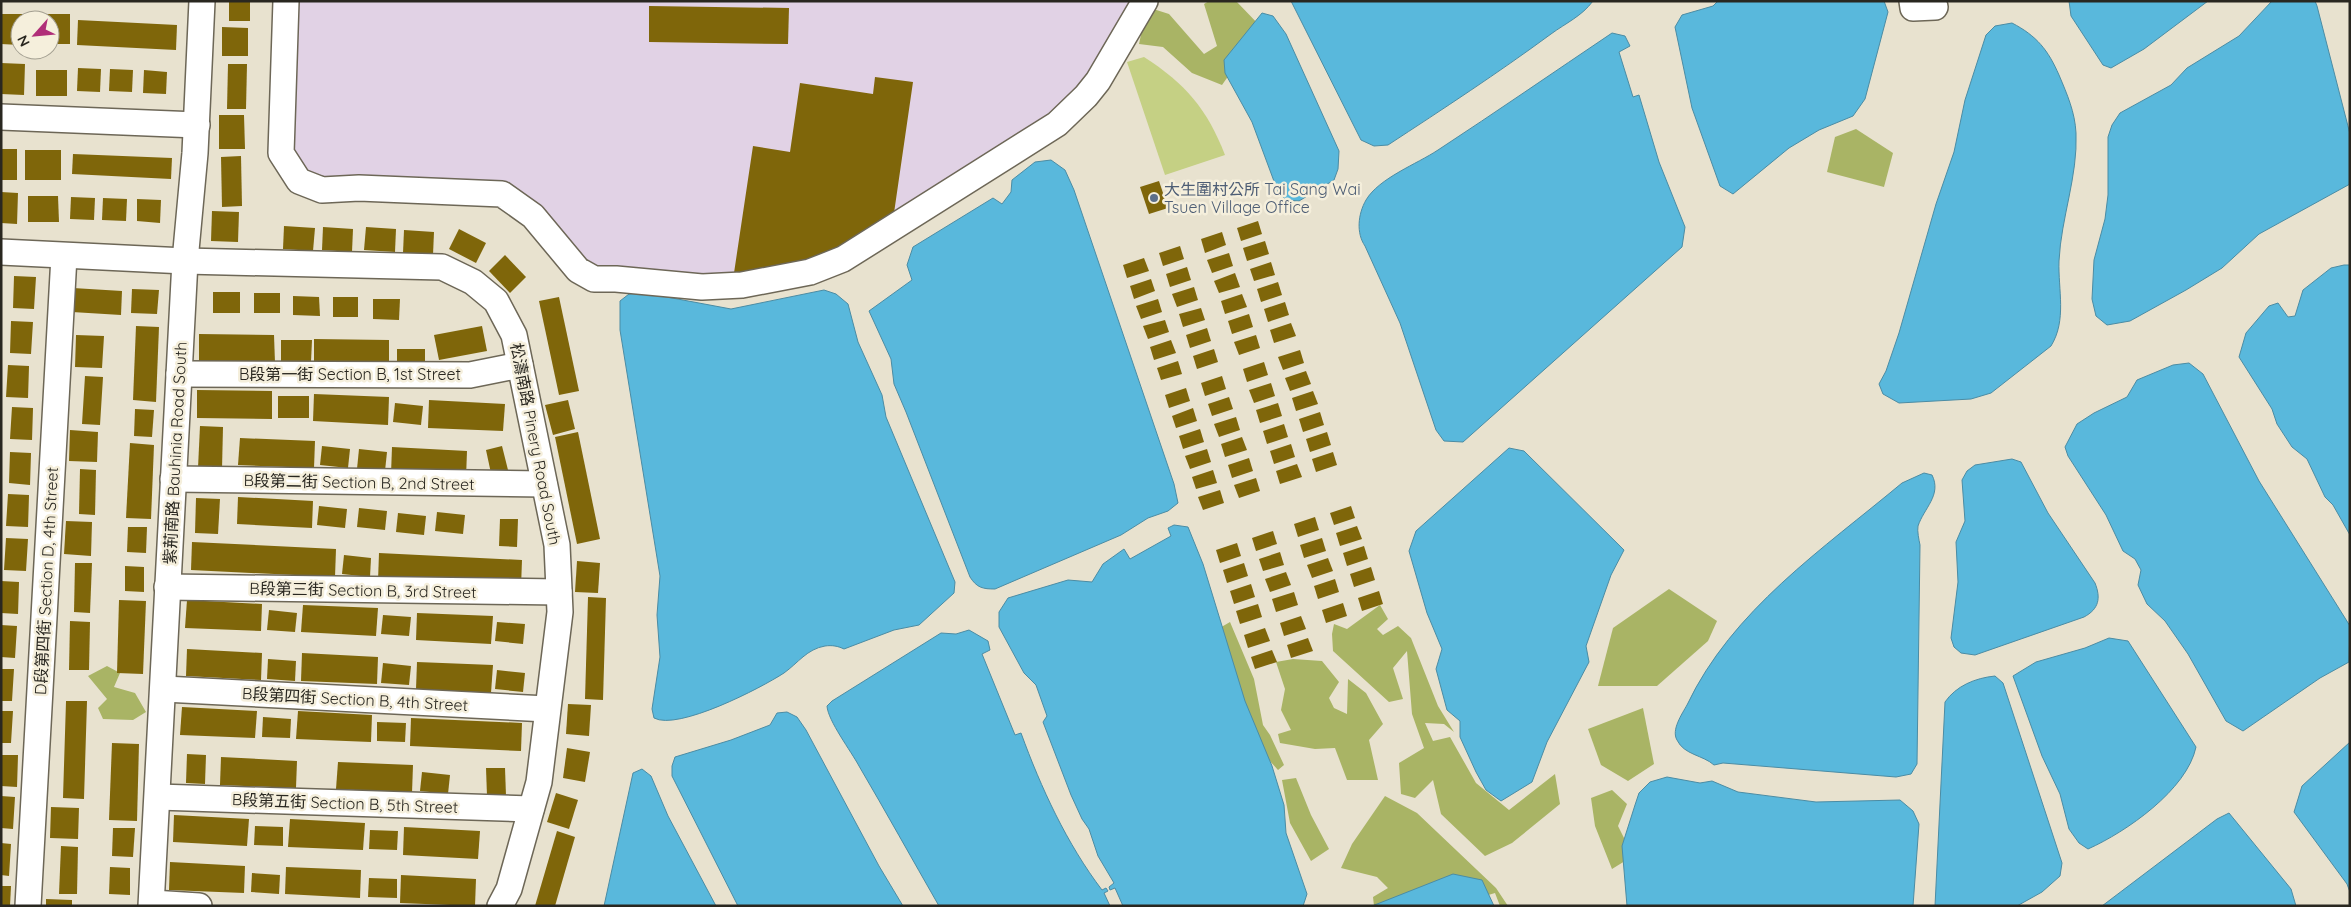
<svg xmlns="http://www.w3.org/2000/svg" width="2351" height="907" viewBox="0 0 2351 907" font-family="Quicksand,'Noto Sans TC',sans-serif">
	<rect width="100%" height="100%" fill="#e8e2cf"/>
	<!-- industrial -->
	<path fill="#e1d2e5" d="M 296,1 L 1130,1 L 1088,74 L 1063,102 L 1049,114 L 904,207 L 807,260 L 734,273 L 702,275 L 616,266 L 597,267 L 586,261 L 541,207 L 505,184 L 314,178 L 293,157 Z"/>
	<!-- green -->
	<path fill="#c5d084" d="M 1144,57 C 1186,84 1207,109 1225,155 L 1165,175 L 1127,62 Z"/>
	<!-- forest -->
	<g fill="#a9b465">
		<path d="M 1209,1 L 1236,1 L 1262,28 L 1222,85 L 1192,73 L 1163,47 L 1139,44 L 1147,7 L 1169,14 L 1204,54 L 1217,46 L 1204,4 Z"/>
		<path d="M 1856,129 L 1893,153 L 1884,187 L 1827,172 L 1835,137 Z"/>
		<path d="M 1669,589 L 1717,621 L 1708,641 L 1657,686 L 1598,686 L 1613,628 Z"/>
		<path d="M 1380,605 L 1388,619 L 1377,629 L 1383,635 L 1398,626 L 1411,638 L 1438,706 L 1454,732 L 1444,724 L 1425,723 L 1433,741 L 1450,737 L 1476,783 L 1509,810 L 1555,774 L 1560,804 L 1512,843 L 1485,856 L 1441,814 L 1433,780 L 1415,798 L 1401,794 L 1399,763 L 1424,748 L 1412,714 L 1407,651 L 1393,668 L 1403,699 L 1389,702 L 1333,651 L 1332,634 L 1334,624 L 1347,629 Z"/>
		<path d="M 1230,622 L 1254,679 L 1263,725 L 1270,735 L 1284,765 L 1278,770 L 1259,749 L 1218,629 Z"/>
		<path d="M 1293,659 L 1322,661 L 1339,682 L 1329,698 L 1334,708 L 1347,714 L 1348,679 L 1366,693 L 1383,724 L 1369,740 L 1378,780 L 1347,780 L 1335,748 L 1315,749 L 1280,743 L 1278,734 L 1291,730 L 1281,710 L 1285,689 L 1276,662 Z"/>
		<path d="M 107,666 L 120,673 L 114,687 L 135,693 L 146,712 L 133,720 L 103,719 L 98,708 L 107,699 L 88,676 Z"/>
		<path d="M 1643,708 L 1654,764 L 1628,781 L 1601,765 L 1588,729 Z"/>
		<path d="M 1296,778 L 1311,815 L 1329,849 L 1311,861 L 1290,823 L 1282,780 Z"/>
		<path d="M 1612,790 L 1627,804 L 1618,826 L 1633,856 L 1612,869 L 1595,826 L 1591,798 Z"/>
		<path d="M 1385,796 L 1417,813 L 1496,888 L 1508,906 L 1500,906 L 1495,893 L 1475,899 L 1374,906 L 1373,897 L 1388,888 L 1377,877 L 1341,868 L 1352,844 Z"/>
	</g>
	<!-- water -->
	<g fill="#59b8dc" stroke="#4b8ca4">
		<path d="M 1291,1 L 1593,1 C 1582,16 1566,23 1551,34 C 1498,73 1443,109 1388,145 L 1374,146 L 1361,140 Z"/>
		<path d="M 1718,1 L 1884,1 L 1888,12 L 1865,99 L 1853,116 L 1819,130 L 1789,148 L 1733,194 L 1720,186 L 1692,108 L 1675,27 L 1682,15 L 1713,6 Z"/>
		<path d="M 2069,1 L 2208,1 L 2144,49 L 2111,68 L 2103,65 L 2071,16 Z"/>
		<path d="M 2272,1 L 2315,1 L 2317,6 L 2350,134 L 2350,184 L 2259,234 L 2222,268 L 2186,290 L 2130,321 L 2107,325 L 2096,316 L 2092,299 L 2094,260 L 2105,219 L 2108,195 L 2108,137 L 2112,125 L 2120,113 L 2171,85 L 2187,68 L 2239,36 Z"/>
		<path d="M 1262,13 L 1273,16 L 1286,34 L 1339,151 L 1338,169 L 1334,180 L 1299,201 L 1286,200 L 1278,192 L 1252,122 L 1225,73 L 1224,60 Z"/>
		<path d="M 2012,23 C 2037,36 2048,50 2059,75 C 2067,94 2075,112 2076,133 C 2078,176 2061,218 2059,261 C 2058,290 2067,320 2051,346 L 1991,393 L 1971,399 L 1899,403 L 1883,394 L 1879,384 L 1886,371 L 1899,333 L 1936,204 L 1954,152 L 1965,100 L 1986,35 L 1995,26 Z"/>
		<path d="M 1612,33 L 1625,36 L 1630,46 L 1619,52 L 1633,97 L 1639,95 L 1659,162 L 1685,227 L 1682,247 L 1463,442 L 1444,441 L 1436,430 L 1400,323 L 1365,246 C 1356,233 1358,214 1366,200 C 1379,178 1417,164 1438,150 C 1496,112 1554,72 1612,33 Z"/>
		<path d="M 1051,160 L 1065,170 L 1074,190 L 1174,484 L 1178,503 L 1168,511 L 1148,518 L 1121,535 L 995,589 C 983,589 977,588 970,577 L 906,412 L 894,384 L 891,359 L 869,311 L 912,280 L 907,265 L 913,247 L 993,198 L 1002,204 L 1011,192 L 1012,180 L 1035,162 Z"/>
		<path d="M 2344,265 L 2350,265 L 2350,535 L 2333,505 L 2325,497 L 2307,459 L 2292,447 L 2277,424 L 2272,409 L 2239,357 L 2246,333 L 2269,306 L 2278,303 L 2288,317 L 2295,316 L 2303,290 L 2331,268 Z"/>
		<path d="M 824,290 L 836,294 L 848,304 L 858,342 L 882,395 L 886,417 L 955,582 L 954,593 L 919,625 L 894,630 L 844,649 C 838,646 832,645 825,646 C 807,649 798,663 784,673 C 761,688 678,731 654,718 L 652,709 L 660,657 L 657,615 L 660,576 L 620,330 L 620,301 L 629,294 L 640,292 L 731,309 Z"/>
		<path d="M 2189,363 L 2203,374 L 2259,481 L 2350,626 L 2349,662 L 2320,678 L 2243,731 L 2226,721 L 2188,654 L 2165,621 L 2147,604 L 2138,585 L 2141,570 L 2135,559 L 2123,551 L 2106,515 L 2068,456 L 2065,447 L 2077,424 L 2094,413 L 2127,397 L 2137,380 L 2173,365 Z"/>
		<path d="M 1509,448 L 1524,451 L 1624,550 L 1611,575 L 1586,646 L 1589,662 L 1547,742 L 1532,782 L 1501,801 L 1486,790 L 1476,772 L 1460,737 L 1460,721 L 1447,710 L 1436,669 L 1442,649 L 1427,613 L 1409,551 L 1416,531 Z"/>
		<path d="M 2012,459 L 2021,462 L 2048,513 L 2095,583 C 2101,598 2099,609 2084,617 L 1975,655 L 1961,653 L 1954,647 L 1951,638 L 1958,582 L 1956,542 L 1965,521 L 1962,480 L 1967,471 L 1975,465 Z"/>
		<path d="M 1924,473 L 1932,475 C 1942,495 1924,508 1918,526 C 1917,531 1919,540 1920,545 L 1917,764 L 1911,774 L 1896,777 L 1723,763 L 1714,765 C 1703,755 1684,755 1677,740 C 1671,730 1682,714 1687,705 C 1732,610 1823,549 1902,483 Z"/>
		<path d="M 1174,525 L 1188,527 L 1203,564 L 1245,701 L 1272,766 L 1284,805 L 1286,833 L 1307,894 L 1303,906 L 1123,906 L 1115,888 L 1110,890 L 1109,887 L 1114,883 L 1098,856 L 1089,829 L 1082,819 L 1071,795 L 1043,722 L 1047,716 L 1036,685 L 1024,673 L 999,627 L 999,612 L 1008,598 L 1068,580 L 1092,582 L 1103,564 L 1124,549 L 1130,559 L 1171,536 L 1168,528 Z"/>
		<path d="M 969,630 L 988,641 L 990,650 L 982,654 L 1015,735 L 1021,733 C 1041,788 1067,844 1102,890 L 1106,888 L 1108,891 L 1104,893 L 1110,906 L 939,906 C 912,859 886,812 859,766 C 851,751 828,721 827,706 L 832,701 L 941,633 L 956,634 Z"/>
		<path d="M 2109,638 L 2128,641 L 2196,747 C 2187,790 2126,832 2088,849 L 2079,843 L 2069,829 L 2060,794 L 2042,756 L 2013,676 L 2036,662 L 2085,648 Z"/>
		<path d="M 1995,676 L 2003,683 L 2062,863 L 2060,876 L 2042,892 L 2017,906 L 1935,906 L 1945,702 C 1956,686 1975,678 1995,676 Z"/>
		<path d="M 787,712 L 797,717 L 806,730 L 879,866 L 903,906 L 738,906 L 672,776 L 672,766 L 675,757 L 731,740 L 770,725 L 777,713 Z"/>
		<path d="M 2350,742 L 2350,892 L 2347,884 L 2294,812 L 2302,786 Z"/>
		<path d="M 642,769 L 651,776 L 668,816 L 716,906 L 604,906 L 633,773 Z"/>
		<path d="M 1667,777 L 1700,783 L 1712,781 L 1738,792 L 1816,802 L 1900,800 L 1913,811 L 1919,824 L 1913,906 L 1627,906 L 1622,846 L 1635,805 L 1639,793 L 1650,782 Z"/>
		<path d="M 2229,813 L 2291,889 L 2296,906 L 2102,906 L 2217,819 Z"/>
		<path d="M 1453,874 L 1482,880 L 1494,906 L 1372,906 Z"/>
	</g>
	<!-- building -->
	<g fill="#7f660a">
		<rect x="229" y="1" width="21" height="20"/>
		<path d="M 649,6 L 789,8 L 788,44 L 649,42 Z"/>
		<path d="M 1,14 L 30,14 L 30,20 L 20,20 L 20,45 L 1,44 Z"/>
		<path d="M 35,14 L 70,14 L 70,44 L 50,44 L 50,20 L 35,20 Z"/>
		<path d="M 78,20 L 177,25 L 176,50 L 77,45 Z"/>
		<path d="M 222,27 L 248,28 L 248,56 L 222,56 Z"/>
		<path d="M 1,63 L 25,64 L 24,95 L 1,94 Z"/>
		<path d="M 228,64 L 247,64 L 246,109 L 227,109 Z"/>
		<path d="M 78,68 L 101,69 L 100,92 L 77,91 Z"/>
		<path d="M 110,69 L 133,70 L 132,92 L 109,91 Z"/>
		<rect x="36" y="70" width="31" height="26"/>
		<path d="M 144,70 L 167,72 L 166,94 L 143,93 Z"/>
		<path d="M 875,77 L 913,82 L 894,213 L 837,248 L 807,260 L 734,273 L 753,146 L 790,152 L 800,83 L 873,94 Z"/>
		<path d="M 219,115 L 244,115 L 245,149 L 219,149 Z"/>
		<rect x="1" y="149" width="16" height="31"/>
		<rect x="25" y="150" width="36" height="30"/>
		<path d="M 73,154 L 172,158 L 171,179 L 72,174 Z"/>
		<path d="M 241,156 L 242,206 L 222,207 L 221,157 Z"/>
		<path d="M 1159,181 L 1168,208 L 1149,214 L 1140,187 Z"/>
		<path d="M 1,192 L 18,193 L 17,224 L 1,223 Z"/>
		<path d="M 28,196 L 58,196 L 59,222 L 28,222 Z"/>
		<path d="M 71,197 L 95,198 L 94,220 L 70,219 Z"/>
		<path d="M 103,198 L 127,199 L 126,221 L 102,220 Z"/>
		<path d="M 137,199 L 161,200 L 160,223 L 137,221 Z"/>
		<path d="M 212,211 L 239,212 L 238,242 L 211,241 Z"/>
		<path d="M 1258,221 L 1262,234 L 1241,241 L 1237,228 Z"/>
		<path d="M 284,226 L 315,228 L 313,251 L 283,249 Z"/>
		<path d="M 323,227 L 353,229 L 352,252 L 322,250 Z"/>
		<path d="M 366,227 L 396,229 L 395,252 L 364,250 Z"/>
		<path d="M 459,229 L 486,243 L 476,263 L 449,249 Z"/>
		<path d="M 404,230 L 434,232 L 433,255 L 403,253 Z"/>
		<path d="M 1222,232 L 1226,245 L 1205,253 L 1201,239 Z"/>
		<path d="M 1265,241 L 1269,254 L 1247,261 L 1243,248 Z"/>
		<path d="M 1180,246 L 1184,259 L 1163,266 L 1159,253 Z"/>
		<path d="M 1229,253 L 1233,266 L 1212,273 L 1207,260 Z"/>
		<path d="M 505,255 L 526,277 L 510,293 L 489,271 Z"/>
		<path d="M 1144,258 L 1149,271 L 1127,278 L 1123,265 Z"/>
		<path d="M 1271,262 L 1275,275 L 1254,281 L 1250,269 Z"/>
		<path d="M 1187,267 L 1191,280 L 1170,287 L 1166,274 Z"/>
		<path d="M 1235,273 L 1240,287 L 1219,293 L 1214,281 Z"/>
		<path d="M 14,276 L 36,277 L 34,309 L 13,308 Z"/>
		<path d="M 1151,279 L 1155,291 L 1134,299 L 1130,286 Z"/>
		<path d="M 1278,282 L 1282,295 L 1261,302 L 1257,289 Z"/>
		<path d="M 1194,287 L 1198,300 L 1177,307 L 1172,294 Z"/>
		<path d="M 73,288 L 122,291 L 121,315 L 72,312 Z"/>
		<path d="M 132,289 L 159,290 L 157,314 L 131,313 Z"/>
		<rect x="213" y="292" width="27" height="21"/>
		<rect x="254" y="293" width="26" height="20"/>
		<path d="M 1242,294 L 1247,307 L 1225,314 L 1221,301 Z"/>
		<path d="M 293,296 L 319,297 L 320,316 L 293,315 Z"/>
		<rect x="333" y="297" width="25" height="20"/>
		<path d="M 559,297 L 579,391 L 559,395 L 539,301 Z"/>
		<path d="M 373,299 L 400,299 L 399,320 L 373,319 Z"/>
		<path d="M 1158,299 L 1162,312 L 1141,319 L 1136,306 Z"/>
		<path d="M 1285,302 L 1289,315 L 1268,322 L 1264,309 Z"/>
		<path d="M 1201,308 L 1205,320 L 1183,327 L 1179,314 Z"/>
		<path d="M 1249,314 L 1253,327 L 1232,334 L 1228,321 Z"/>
		<path d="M 1165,320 L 1169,332 L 1148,339 L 1143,326 Z"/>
		<path d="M 11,321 L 33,322 L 31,354 L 10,353 Z"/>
		<path d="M 1291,323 L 1296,336 L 1274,343 L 1270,330 Z"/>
		<path d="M 136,326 L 159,327 L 156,402 L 133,400 Z"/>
		<path d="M 482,326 L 487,351 L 439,360 L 434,335 Z"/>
		<path d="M 1207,328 L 1211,341 L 1190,348 L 1186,335 Z"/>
		<path d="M 199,334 L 274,335 L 275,363 L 199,363 Z"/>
		<path d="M 76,335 L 104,336 L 102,368 L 75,367 Z"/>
		<path d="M 1256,335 L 1260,348 L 1239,355 L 1234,342 Z"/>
		<path d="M 314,339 L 389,340 L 389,367 L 314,367 Z"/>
		<path d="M 281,340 L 312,340 L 311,362 L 281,362 Z"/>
		<path d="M 1171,340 L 1176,353 L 1154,360 L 1150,347 Z"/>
		<rect x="397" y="349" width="28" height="19"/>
		<path d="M 1214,349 L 1218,362 L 1197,369 L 1193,356 Z"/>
		<path d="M 1300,350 L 1304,363 L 1283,370 L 1278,357 Z"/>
		<path d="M 1178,361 L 1182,374 L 1161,380 L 1157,368 Z"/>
		<path d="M 1264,362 L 1268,375 L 1247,382 L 1243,369 Z"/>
		<path d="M 8,365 L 29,366 L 28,398 L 6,397 Z"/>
		<path d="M 1306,371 L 1311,384 L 1290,391 L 1285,378 Z"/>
		<path d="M 85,376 L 103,377 L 100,425 L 82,424 Z"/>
		<path d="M 1222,376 L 1226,389 L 1205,396 L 1201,383 Z"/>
		<path d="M 1271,383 L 1275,396 L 1254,403 L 1249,390 Z"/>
		<path d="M 1186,388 L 1190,401 L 1169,408 L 1165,395 Z"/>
		<path d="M 197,390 L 272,391 L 272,419 L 197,418 Z"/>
		<path d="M 1313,391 L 1318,404 L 1296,411 L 1292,398 Z"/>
		<path d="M 314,394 L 389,397 L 388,425 L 313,421 Z"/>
		<rect x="278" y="396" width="31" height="22"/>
		<path d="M 1229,397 L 1233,409 L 1212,416 L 1208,404 Z"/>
		<path d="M 429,400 L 505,404 L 503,431 L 428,428 Z"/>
		<path d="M 568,400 L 575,429 L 553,435 L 545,405 Z"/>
		<path d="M 395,403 L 423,406 L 421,425 L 393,422 Z"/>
		<path d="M 1278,403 L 1282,416 L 1260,423 L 1256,410 Z"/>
		<path d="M 12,407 L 33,408 L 32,440 L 10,439 Z"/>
		<path d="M 1193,408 L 1197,421 L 1176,428 L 1172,416 Z"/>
		<path d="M 135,409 L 154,410 L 152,437 L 134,436 Z"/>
		<path d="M 1320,412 L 1324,425 L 1303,432 L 1299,419 Z"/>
		<path d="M 1236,417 L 1240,430 L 1219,437 L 1214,424 Z"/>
		<path d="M 1284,424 L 1288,437 L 1267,444 L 1263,431 Z"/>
		<path d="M 200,426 L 223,427 L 222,469 L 198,468 Z"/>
		<path d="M 1200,429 L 1204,442 L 1183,449 L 1179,436 Z"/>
		<path d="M 70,430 L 98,432 L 97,462 L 69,461 Z"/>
		<path d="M 578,432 L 600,539 L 577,544 L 555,437 Z"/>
		<path d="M 1327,432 L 1331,445 L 1310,452 L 1306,439 Z"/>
		<path d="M 1242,437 L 1247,450 L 1225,457 L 1221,444 Z"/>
		<path d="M 240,438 L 315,441 L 314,468 L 238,465 Z"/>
		<path d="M 130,443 L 154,445 L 151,519 L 126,518 Z"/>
		<path d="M 1291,444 L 1295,457 L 1274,464 L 1270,451 Z"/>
		<path d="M 322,446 L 350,449 L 348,468 L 320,465 Z"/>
		<path d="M 502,446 L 509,474 L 492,478 L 486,450 Z"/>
		<path d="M 392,447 L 467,451 L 466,478 L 391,474 Z"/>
		<path d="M 359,449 L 387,452 L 385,471 L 357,469 Z"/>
		<path d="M 1207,449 L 1211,462 L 1190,469 L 1185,456 Z"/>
		<path d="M 10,452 L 31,453 L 30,485 L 9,483 Z"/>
		<path d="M 1333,452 L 1337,465 L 1316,472 L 1312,459 Z"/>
		<path d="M 1249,458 L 1253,471 L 1232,478 L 1228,465 Z"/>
		<path d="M 1297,464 L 1302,477 L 1280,484 L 1276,471 Z"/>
		<path d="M 80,469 L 96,470 L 95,515 L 79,514 Z"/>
		<path d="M 1213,470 L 1217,483 L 1196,489 L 1192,477 Z"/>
		<path d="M 1256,478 L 1260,491 L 1239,498 L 1234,485 Z"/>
		<path d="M 1220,490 L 1224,503 L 1203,510 L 1198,497 Z"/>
		<path d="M 8,494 L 29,495 L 28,527 L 6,526 Z"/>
		<path d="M 238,497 L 313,501 L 312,528 L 237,524 Z"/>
		<path d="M 196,498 L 220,499 L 218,534 L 195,533 Z"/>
		<path d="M 319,506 L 347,509 L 345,528 L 317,525 Z"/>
		<path d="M 1351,506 L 1355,518 L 1334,525 L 1330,513 Z"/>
		<path d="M 359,508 L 387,511 L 385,530 L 357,527 Z"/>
		<path d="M 437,512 L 465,515 L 463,534 L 435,531 Z"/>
		<path d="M 398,513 L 426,516 L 424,535 L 396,532 Z"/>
		<path d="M 1315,517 L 1319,530 L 1298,537 L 1294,524 Z"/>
		<path d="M 500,519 L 518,519 L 517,547 L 499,546 Z"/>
		<path d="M 66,521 L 92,522 L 91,556 L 64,554 Z"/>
		<path d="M 1357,526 L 1362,539 L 1340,546 L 1336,533 Z"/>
		<path d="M 128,527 L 147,527 L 146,553 L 127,552 Z"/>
		<path d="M 1273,531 L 1277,544 L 1256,551 L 1252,538 Z"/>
		<path d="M 6,538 L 28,539 L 26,571 L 4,570 Z"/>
		<path d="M 1322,538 L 1326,551 L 1304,558 L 1300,545 Z"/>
		<path d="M 192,542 L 336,549 L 335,577 L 191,570 Z"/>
		<path d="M 1237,543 L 1241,556 L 1220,563 L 1216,550 Z"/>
		<path d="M 1364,546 L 1368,559 L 1347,566 L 1343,553 Z"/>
		<path d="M 1280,552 L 1284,565 L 1263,571 L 1259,559 Z"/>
		<path d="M 379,553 L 522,560 L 521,587 L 378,581 Z"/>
		<path d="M 344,555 L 371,558 L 370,577 L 342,574 Z"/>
		<path d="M 1328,558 L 1333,571 L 1312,578 L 1307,565 Z"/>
		<path d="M 577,561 L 600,563 L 598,593 L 575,592 Z"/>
		<path d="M 75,563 L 92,563 L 90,613 L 74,612 Z"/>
		<path d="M 1244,563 L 1248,576 L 1227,583 L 1223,570 Z"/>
		<path d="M 125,566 L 144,567 L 144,592 L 125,591 Z"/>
		<path d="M 1371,567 L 1375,580 L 1354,587 L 1350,574 Z"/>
		<path d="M 1286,572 L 1291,585 L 1270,592 L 1265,579 Z"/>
		<path d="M 1335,579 L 1339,592 L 1318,599 L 1314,586 Z"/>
		<path d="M 1,581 L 19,582 L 18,614 L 1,613 Z"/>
		<path d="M 1251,584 L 1255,597 L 1234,604 L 1230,591 Z"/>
		<path d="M 1379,591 L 1383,604 L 1362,611 L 1358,598 Z"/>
		<path d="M 1294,592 L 1298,605 L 1276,612 L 1272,599 Z"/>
		<path d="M 588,597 L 606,598 L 603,700 L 585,699 Z"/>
		<path d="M 119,600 L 146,601 L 143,674 L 117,673 Z"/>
		<path d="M 187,600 L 262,604 L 261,631 L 185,628 Z"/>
		<path d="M 1343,603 L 1347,616 L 1326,623 L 1322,610 Z"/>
		<path d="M 1258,604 L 1262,617 L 1240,624 L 1236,611 Z"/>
		<path d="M 303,605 L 378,608 L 376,636 L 301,632 Z"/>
		<path d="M 269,610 L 297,613 L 295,632 L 267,630 Z"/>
		<path d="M 417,613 L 493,616 L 491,644 L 416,640 Z"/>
		<path d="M 383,615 L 411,617 L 409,636 L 381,634 Z"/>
		<path d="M 1301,616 L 1306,629 L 1284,636 L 1280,623 Z"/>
		<path d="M 70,621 L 90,622 L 89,670 L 69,670 Z"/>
		<path d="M 497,622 L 525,624 L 523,644 L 495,641 Z"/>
		<path d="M 1,625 L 17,626 L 15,658 L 1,657 Z"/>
		<path d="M 1265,628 L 1270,641 L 1248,648 L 1244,635 Z"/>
		<path d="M 1308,638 L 1313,651 L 1291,658 L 1287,645 Z"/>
		<path d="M 187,649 L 262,653 L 261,680 L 186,676 Z"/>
		<path d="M 1272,650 L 1277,662 L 1255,669 L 1251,657 Z"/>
		<path d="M 302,653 L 378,657 L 377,684 L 301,681 Z"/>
		<path d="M 268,659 L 296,661 L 295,681 L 267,679 Z"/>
		<path d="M 417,662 L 493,665 L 491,693 L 416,689 Z"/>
		<path d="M 383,663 L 411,666 L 409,685 L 381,683 Z"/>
		<path d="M 1,669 L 14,669 L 12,701 L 1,701 Z"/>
		<path d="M 497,670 L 525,673 L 523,692 L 495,689 Z"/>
		<path d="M 66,701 L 87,701 L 84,799 L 63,798 Z"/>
		<path d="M 568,704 L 591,705 L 589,736 L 566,734 Z"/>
		<path d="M 182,707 L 257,711 L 255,738 L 180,735 Z"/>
		<path d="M 1,711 L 13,711 L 11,743 L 1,743 Z"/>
		<path d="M 298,711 L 372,715 L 371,742 L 296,739 Z"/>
		<path d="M 263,717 L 291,719 L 290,738 L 262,737 Z"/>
		<path d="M 411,718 L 522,723 L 521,751 L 410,746 Z"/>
		<path d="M 377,722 L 406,723 L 405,742 L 377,741 Z"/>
		<path d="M 112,743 L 139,744 L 137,821 L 109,820 Z"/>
		<path d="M 567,748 L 590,752 L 585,782 L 563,778 Z"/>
		<path d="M 187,754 L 206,755 L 205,784 L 186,783 Z"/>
		<path d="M 1,755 L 18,755 L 17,787 L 1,786 Z"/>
		<path d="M 221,757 L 297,761 L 296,788 L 220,785 Z"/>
		<path d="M 338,762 L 413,765 L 412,793 L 336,789 Z"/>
		<path d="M 486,768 L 505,768 L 506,796 L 487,796 Z"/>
		<path d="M 422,772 L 450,775 L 448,794 L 420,791 Z"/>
		<path d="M 556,793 L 578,800 L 569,829 L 547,822 Z"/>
		<path d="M 1,796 L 15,797 L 13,829 L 1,828 Z"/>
		<path d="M 51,807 L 79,808 L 78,839 L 50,838 Z"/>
		<path d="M 174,815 L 249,819 L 247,846 L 173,842 Z"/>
		<path d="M 290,819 L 365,823 L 363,850 L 288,847 Z"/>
		<path d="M 255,826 L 283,827 L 283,846 L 254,845 Z"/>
		<path d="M 404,827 L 480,831 L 478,859 L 403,855 Z"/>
		<path d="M 113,828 L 135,828 L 133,857 L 112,856 Z"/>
		<path d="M 370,830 L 398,831 L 397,850 L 369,849 Z"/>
		<path d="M 557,831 L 575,837 L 555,906 L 535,906 Z"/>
		<path d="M 1,843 L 11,844 L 9,876 L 1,875 Z"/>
		<path d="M 61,846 L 78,847 L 77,894 L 59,894 Z"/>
		<path d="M 170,862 L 245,866 L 244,893 L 169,890 Z"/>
		<path d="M 110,867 L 130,868 L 130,895 L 109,894 Z"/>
		<path d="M 286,867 L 361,870 L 360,898 L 285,894 Z"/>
		<path d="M 252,873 L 280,875 L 279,894 L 251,892 Z"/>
		<path d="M 401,875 L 476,879 L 475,906 L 400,903 Z"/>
		<path d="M 369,878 L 397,879 L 397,898 L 368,897 Z"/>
		<path d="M 1,886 L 11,886 L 10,906 L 1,906 Z"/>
		<path d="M 46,899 L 72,900 L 72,906 L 46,906 Z"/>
	</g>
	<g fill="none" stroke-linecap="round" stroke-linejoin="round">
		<defs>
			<g id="minor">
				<path d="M 286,1 L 281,153 L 299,181 L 322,190 L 359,188 L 502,194 L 533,216 L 578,270 L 594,279 L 616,279 L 702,287 L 742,285 L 810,272 L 843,259 L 1057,124 L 1086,96 L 1098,81 L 1145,1"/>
				<path d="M 1912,1 L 1913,8 L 1935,7"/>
				<path d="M 1,117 L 197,125"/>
				<path d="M 1,252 L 185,261 L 442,267 L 473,282 L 496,301 L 514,335 L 557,545 L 560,612 L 539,782 L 509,889 L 500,906"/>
				<path d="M 179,374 L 470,375 L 520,365"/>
				<path d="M 173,479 L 544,484"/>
				<path d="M 167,587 L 559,592"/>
				<path d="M 164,689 L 547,709"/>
				<path d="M 158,797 L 531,809"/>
				<path d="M 152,903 L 199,906"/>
				<path d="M 28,906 L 64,256"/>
				<path d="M 151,906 L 185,261 L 195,153 L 202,1"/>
			</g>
		</defs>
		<!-- minor casing -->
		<use href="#minor" stroke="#6d6757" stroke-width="28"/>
		<!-- minor -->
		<use href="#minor" stroke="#fff" stroke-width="25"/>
	</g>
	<!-- markers -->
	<circle fill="#5c6f8a" stroke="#f5efdc" stroke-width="2" cx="1154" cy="198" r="5"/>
	<g text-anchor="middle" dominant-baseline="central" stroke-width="5" stroke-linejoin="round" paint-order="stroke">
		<!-- service labels -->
		<g font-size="16" fill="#4e5e75" stroke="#f5efdc" text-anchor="start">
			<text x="1164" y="189">大生圍村公所 Tai Sang Wai<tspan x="1164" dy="18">Tsuen Village Office</tspan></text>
		</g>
		<!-- street labels -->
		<g font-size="16" fill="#292720" stroke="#f5efdc">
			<text x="350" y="374">B段第一街 Section B, 1st Street</text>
			<text transform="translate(536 444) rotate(79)">松濤南路 Pinery Road South</text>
			<text transform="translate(175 453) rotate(-87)">紫荊南路 Bauhinia Road South</text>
			<text transform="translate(359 482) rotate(1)">B段第二街 Section B, 2nd Street</text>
			<text transform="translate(46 581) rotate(-87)">D段第四街 Section D, 4th Street</text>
			<text transform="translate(363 590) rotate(1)">B段第三街 Section B, 3rd Street</text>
			<text transform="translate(355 699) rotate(3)">B段第四街 Section B, 4th Street</text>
			<text transform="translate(345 803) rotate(2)">B段第五街 Section B, 5th Street</text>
		</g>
	</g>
	<!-- border -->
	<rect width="2351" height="907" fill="none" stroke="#292720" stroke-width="5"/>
	<!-- north arrow -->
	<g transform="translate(35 35) rotate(243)"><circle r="24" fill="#f5efdc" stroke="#a39f91"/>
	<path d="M0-4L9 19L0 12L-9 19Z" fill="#b02e78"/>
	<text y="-8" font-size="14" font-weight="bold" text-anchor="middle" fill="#292720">N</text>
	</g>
</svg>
